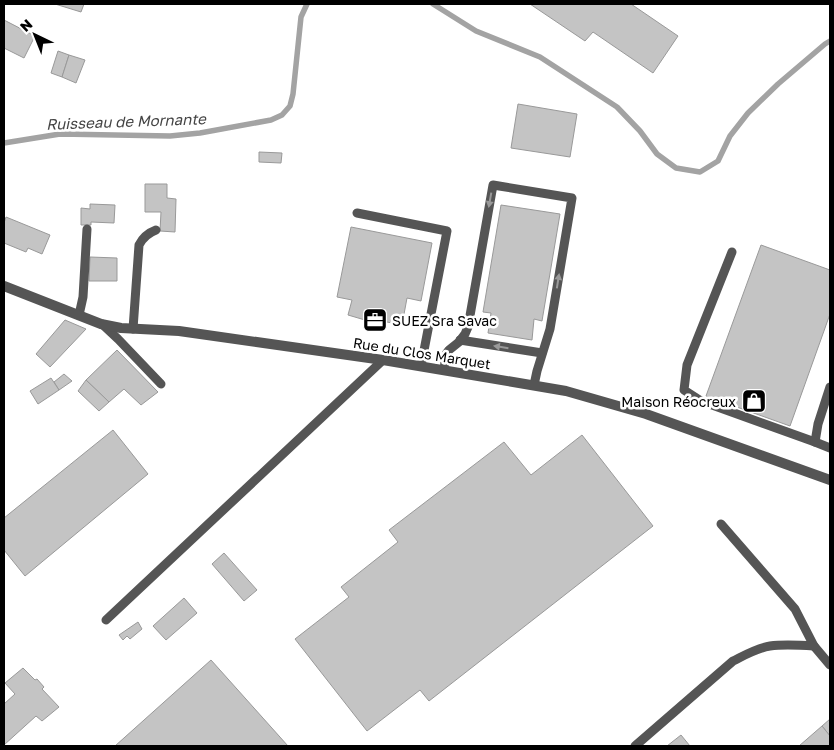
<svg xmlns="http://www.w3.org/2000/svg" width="834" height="750" viewBox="0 0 834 750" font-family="'Golos Text',sans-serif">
	<rect width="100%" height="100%" fill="#fff"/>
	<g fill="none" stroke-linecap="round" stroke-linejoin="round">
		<!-- stream -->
		<g stroke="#a3a3a3" stroke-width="5.5">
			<path d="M 433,4 L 476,31 L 540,57 L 617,107 L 640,131 L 657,154 L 676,168 L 700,172 L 718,161 L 730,136 L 748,113 L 778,84 L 825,44 L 830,41"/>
			<path d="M 4,143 L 60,134 L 170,136 L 200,133 L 271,120 L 282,115 L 290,106 L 293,94 L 301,17 L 307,4"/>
		</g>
	</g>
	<!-- building -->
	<g fill="#c4c4c4" stroke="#999">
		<path d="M 55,4 L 84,4 L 81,12 Z"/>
		<path d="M 530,4 L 631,4 L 678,36 L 653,73 L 593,32 L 585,41 Z"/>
		<path d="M 4,20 L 35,36 L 24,58 L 4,48 Z"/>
		<path d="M 58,51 L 69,55 L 62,77 L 51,73 Z"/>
		<path d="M 69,55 L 85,60 L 76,83 L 62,77 Z"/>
		<path d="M 518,104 L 577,114 L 570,157 L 511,148 Z"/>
		<path d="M 259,152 L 282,153 L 281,163 L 259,162 Z"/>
		<path d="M 145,184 L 167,184 L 167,198 L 176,199 L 175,232 L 160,231 L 161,212 L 145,212 Z"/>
		<path d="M 90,204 L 115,205 L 114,223 L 91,222 L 91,225 L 81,225 L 81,208 L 90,209 Z"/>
		<path d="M 501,205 L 560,214 L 542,321 L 534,319 L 532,340 L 488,333 L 491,313 L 483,312 Z"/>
		<path d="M 6,217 L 50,235 L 42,254 L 28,248 L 26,252 L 4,243 L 4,223 Z"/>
		<path d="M 351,227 L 432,243 L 421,301 L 407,298 L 402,325 L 387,322 L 376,325 L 371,323 L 365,320 L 348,315 L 352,300 L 337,297 Z"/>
		<path d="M 761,245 L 830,270 L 830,314 L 790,426 L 706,396 Z"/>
		<path d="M 90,257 L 117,258 L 117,281 L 89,281 Z"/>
		<path d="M 65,320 L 86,329 L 50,367 L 36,354 Z"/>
		<path d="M 117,350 L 158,392 L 141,405 L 124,389 L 109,402 L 86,380 Z"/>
		<path d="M 64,374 L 72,381 L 59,390 L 54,382 Z"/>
		<path d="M 51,378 L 59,390 L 38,404 L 30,391 Z"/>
		<path d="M 86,380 L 109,402 L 99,411 L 78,391 Z"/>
		<path d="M 113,430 L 148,474 L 25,576 L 4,550 L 4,518 Z"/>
		<path d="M 582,435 L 653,526 L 429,701 L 420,690 L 367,731 L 295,639 L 349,597 L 341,587 L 398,542 L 389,530 L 504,442 L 531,475 Z"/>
		<path d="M 224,553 L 257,590 L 244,601 L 212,564 Z"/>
		<path d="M 184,598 L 197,613 L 166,640 L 153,626 Z"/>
		<path d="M 138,622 L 142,629 L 130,639 L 127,636 L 123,640 L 119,635 Z"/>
		<path d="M 211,660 L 288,746 L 115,746 Z"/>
		<path d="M 23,668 L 35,680 L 37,679 L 44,687 L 42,689 L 59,707 L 42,721 L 36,716 L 4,745 L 4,704 L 15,694 L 5,683 Z"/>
		<path d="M 830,719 L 830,736 L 822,726 Z"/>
		<path d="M 822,726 L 830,736 L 830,746 L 799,746 Z"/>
		<path d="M 681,735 L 690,746 L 667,746 Z"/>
	</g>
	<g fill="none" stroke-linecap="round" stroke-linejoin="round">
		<!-- lane -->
		<g stroke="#555" stroke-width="9">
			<path d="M 357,213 L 447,231 L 421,366"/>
			<path d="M 732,252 L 687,365 L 684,390 L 701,401 L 815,442"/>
			<path d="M 79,315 L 83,297 L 87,229"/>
			<path d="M 102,324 L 118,339 L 161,384"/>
			<path d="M 133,329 L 139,245 C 143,237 148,233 156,230"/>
			<path d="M 460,340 L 542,353"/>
			<path d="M 444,370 L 446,354 L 449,350 L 459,342 L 465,334 L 468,327 L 493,185 L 572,198 L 550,329 L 537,371 L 534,385"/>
			<path d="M 830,387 L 818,424 L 815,442 L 830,448"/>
			<path d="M 721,524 L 795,609 L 814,646 L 830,665"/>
			<path d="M 106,620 L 383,360"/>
			<path d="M 635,746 L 733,661 C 745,655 757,648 770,646 C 784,644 799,645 814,646"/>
		</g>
		<!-- street -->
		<path stroke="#555" stroke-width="10" d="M 4,286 L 101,324 L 121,328 L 179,331 L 383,360 L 566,391 L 646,414 L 830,480"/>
	</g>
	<!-- one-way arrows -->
	<defs><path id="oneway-solid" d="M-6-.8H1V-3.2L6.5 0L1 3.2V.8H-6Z" transform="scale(1.25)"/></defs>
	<g fill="#999">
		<use href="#oneway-solid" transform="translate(490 200) rotate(100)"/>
		<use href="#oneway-solid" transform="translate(558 281) rotate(-81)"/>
		<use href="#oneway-solid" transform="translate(501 347) rotate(-171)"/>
	</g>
	<!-- icons -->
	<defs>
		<symbol id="office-square" viewBox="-11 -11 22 22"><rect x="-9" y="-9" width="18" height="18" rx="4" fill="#000" stroke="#fff"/><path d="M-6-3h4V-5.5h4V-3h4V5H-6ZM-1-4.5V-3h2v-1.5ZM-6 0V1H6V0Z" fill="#fff"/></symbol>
		<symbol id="shop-square" viewBox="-11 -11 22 22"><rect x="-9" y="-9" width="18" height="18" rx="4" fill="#000" stroke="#fff"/><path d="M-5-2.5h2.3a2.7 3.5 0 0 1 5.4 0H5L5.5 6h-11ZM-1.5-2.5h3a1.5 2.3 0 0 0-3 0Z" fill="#fff"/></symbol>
	</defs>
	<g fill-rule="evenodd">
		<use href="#office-square" x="361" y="306" width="28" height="28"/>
		<use href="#shop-square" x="740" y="387" width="28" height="28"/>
	</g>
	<g text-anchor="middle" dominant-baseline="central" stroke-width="5" stroke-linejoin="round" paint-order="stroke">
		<!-- poi labels -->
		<g font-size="14" fill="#000" stroke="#fff" text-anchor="start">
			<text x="392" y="320">SUEZ Sra Savac</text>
			<text x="736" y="401" text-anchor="end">Maison Réocreux</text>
		</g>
		<!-- street labels -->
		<g font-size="14" fill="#000" stroke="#fff">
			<text transform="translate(422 353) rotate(9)">Rue du Clos Marquet</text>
		</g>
		<!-- water labels -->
		<g font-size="15" font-style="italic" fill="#444" stroke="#fff">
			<text transform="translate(126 121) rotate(-2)">Ruisseau de Mornante</text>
		</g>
	</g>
	<!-- border -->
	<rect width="834" height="750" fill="none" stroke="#000000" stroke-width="10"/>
	<!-- north arrow -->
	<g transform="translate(35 35) rotate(317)" stroke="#ffffff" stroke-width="4" paint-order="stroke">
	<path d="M0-4L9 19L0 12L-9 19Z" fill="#000000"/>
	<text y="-8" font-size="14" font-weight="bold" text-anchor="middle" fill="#000000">N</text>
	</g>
</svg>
